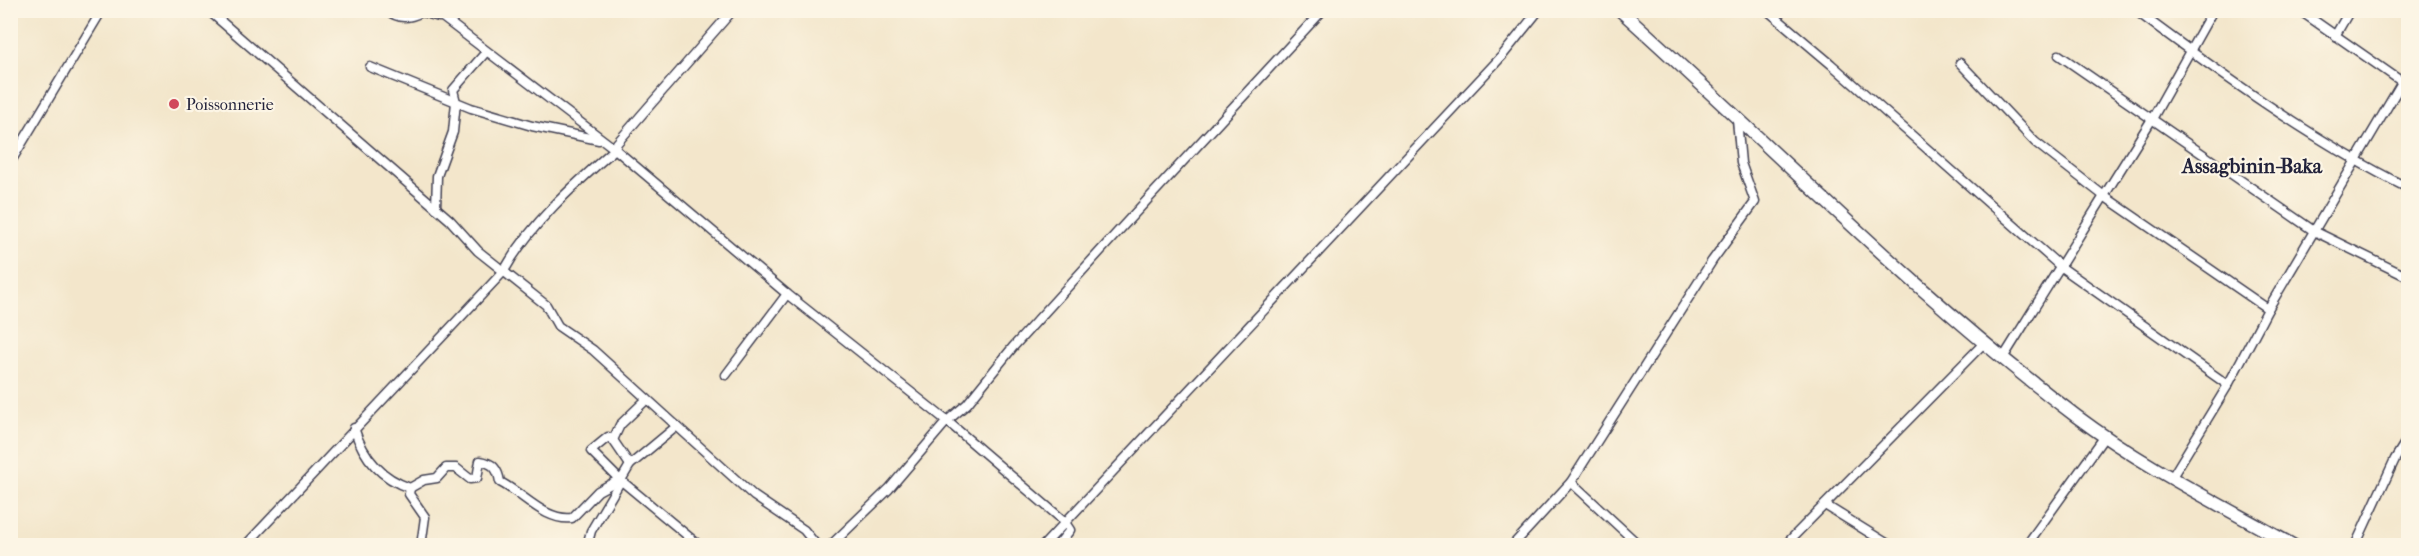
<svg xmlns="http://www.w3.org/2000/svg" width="2419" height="556" viewBox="0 0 2419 556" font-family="'IM FELL French Canon',serif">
	<rect width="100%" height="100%" fill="#fcf5e5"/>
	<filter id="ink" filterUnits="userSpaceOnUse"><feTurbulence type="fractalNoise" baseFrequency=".0167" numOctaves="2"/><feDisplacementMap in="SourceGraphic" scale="12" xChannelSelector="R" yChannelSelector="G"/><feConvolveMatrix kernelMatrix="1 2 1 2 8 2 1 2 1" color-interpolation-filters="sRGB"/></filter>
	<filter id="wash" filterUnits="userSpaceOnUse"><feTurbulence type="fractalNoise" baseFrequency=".008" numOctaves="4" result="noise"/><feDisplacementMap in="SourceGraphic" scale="24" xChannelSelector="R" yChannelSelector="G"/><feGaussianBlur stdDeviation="1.35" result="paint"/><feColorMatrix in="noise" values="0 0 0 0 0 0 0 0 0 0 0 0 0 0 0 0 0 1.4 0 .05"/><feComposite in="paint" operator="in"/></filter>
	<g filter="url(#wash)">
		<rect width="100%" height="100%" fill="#f3e6cb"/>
	</g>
	<g filter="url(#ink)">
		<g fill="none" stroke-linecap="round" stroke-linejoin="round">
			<defs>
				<g id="street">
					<path d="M 208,10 L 450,220 L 478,251 L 546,305 L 558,326 L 593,350 L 754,496 L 804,530 L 817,546"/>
					<path d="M 387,10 C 399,20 409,18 422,12 L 439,17"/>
					<path d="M 733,10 L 617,143 L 615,149 L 787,294 L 947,421 L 967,404 L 1013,347 L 1124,225 L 1323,10"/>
					<path d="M 1767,10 L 1831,64 L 2061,267 L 2228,385"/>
					<path d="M 2135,10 C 2222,75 2312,140 2408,188"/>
					<path d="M 2299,10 L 2408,86"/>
					<path d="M 2335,36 L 2350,10"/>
					<path d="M 2059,55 L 2314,231 L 2408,277"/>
					<path d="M 1960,63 L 2035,142 L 2104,196 L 2268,309"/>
					<path d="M 370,67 L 471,108 L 532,126 L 599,140"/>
					<path d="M 10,163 L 102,10"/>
					<path d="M 436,208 L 437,176 L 453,132 L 456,102 L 453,90 L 486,52"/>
					<path d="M 2003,358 L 2152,119 L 2213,10"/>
					<path d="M 726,375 L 787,294"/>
					<path d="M 647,399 L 620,425 L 613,440 L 608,437 L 591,451 L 618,478 L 700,546"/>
					<path d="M 354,428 C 363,457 380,478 410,488 L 424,480 L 437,478 L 446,468 L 456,468 L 470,479 L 477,478 L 480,461 C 493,463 498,469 500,482 C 525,495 545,521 572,518 L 598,491 L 620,479"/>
					<path d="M 613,440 L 630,465"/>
					<path d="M 2172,477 L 2228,385 L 2268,309 L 2408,72"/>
					<path d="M 1571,482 L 1640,546"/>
					<path d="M 410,488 L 409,494 L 425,517 L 421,546"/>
					<path d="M 1825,505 L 1891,546"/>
					<path d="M 245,546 L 504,271 C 530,224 574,185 615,149 L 433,10"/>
					<path d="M 587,546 L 591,531 L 630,465 L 677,426"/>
					<path d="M 830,546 L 889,489 L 947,421 L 1064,521 L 1070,530 L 1057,546"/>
					<path d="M 1043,546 L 1502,56 L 1539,10"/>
					<path d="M 1512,546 L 1571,482 L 1712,261 L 1755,202 L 1741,163 L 1737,120"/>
					<path d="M 1784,546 L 1984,343"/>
					<path d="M 2026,546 L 2105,436"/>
					<path d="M 2355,546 L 2395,459 L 2408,438"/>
				</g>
				<path id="secondary" d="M 1620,10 C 1772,146 1914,294 2076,416 C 2144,467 2221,505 2294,546"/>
			</defs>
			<!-- street casing -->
			<use href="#street" stroke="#413f51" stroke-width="11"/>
			<!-- secondary casing -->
			<use href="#secondary" stroke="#413f51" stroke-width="15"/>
			<!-- street -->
			<use href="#street" stroke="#fff" stroke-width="8"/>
			<!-- secondary -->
			<use href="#secondary" stroke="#fff" stroke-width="12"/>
		</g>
	</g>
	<!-- markers -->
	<circle fill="#d1495b" stroke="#fcf5e5" stroke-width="2" cx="174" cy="104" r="6"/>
	<g text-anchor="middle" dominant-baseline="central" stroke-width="4.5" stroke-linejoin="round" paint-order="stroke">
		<!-- poi labels -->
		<g font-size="16" fill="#22223b" stroke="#fcf5e5" text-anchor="start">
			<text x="186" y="104">Poissonnerie</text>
		</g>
		<!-- quarter labels -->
		<g font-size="20" font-weight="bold" fill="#22223b" stroke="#fcf5e5">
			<text x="2252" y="166">Assagbinin-Baka</text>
		</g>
	</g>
	<!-- margin -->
	<rect width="2419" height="556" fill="none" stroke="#fcf5e5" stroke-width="36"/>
</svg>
